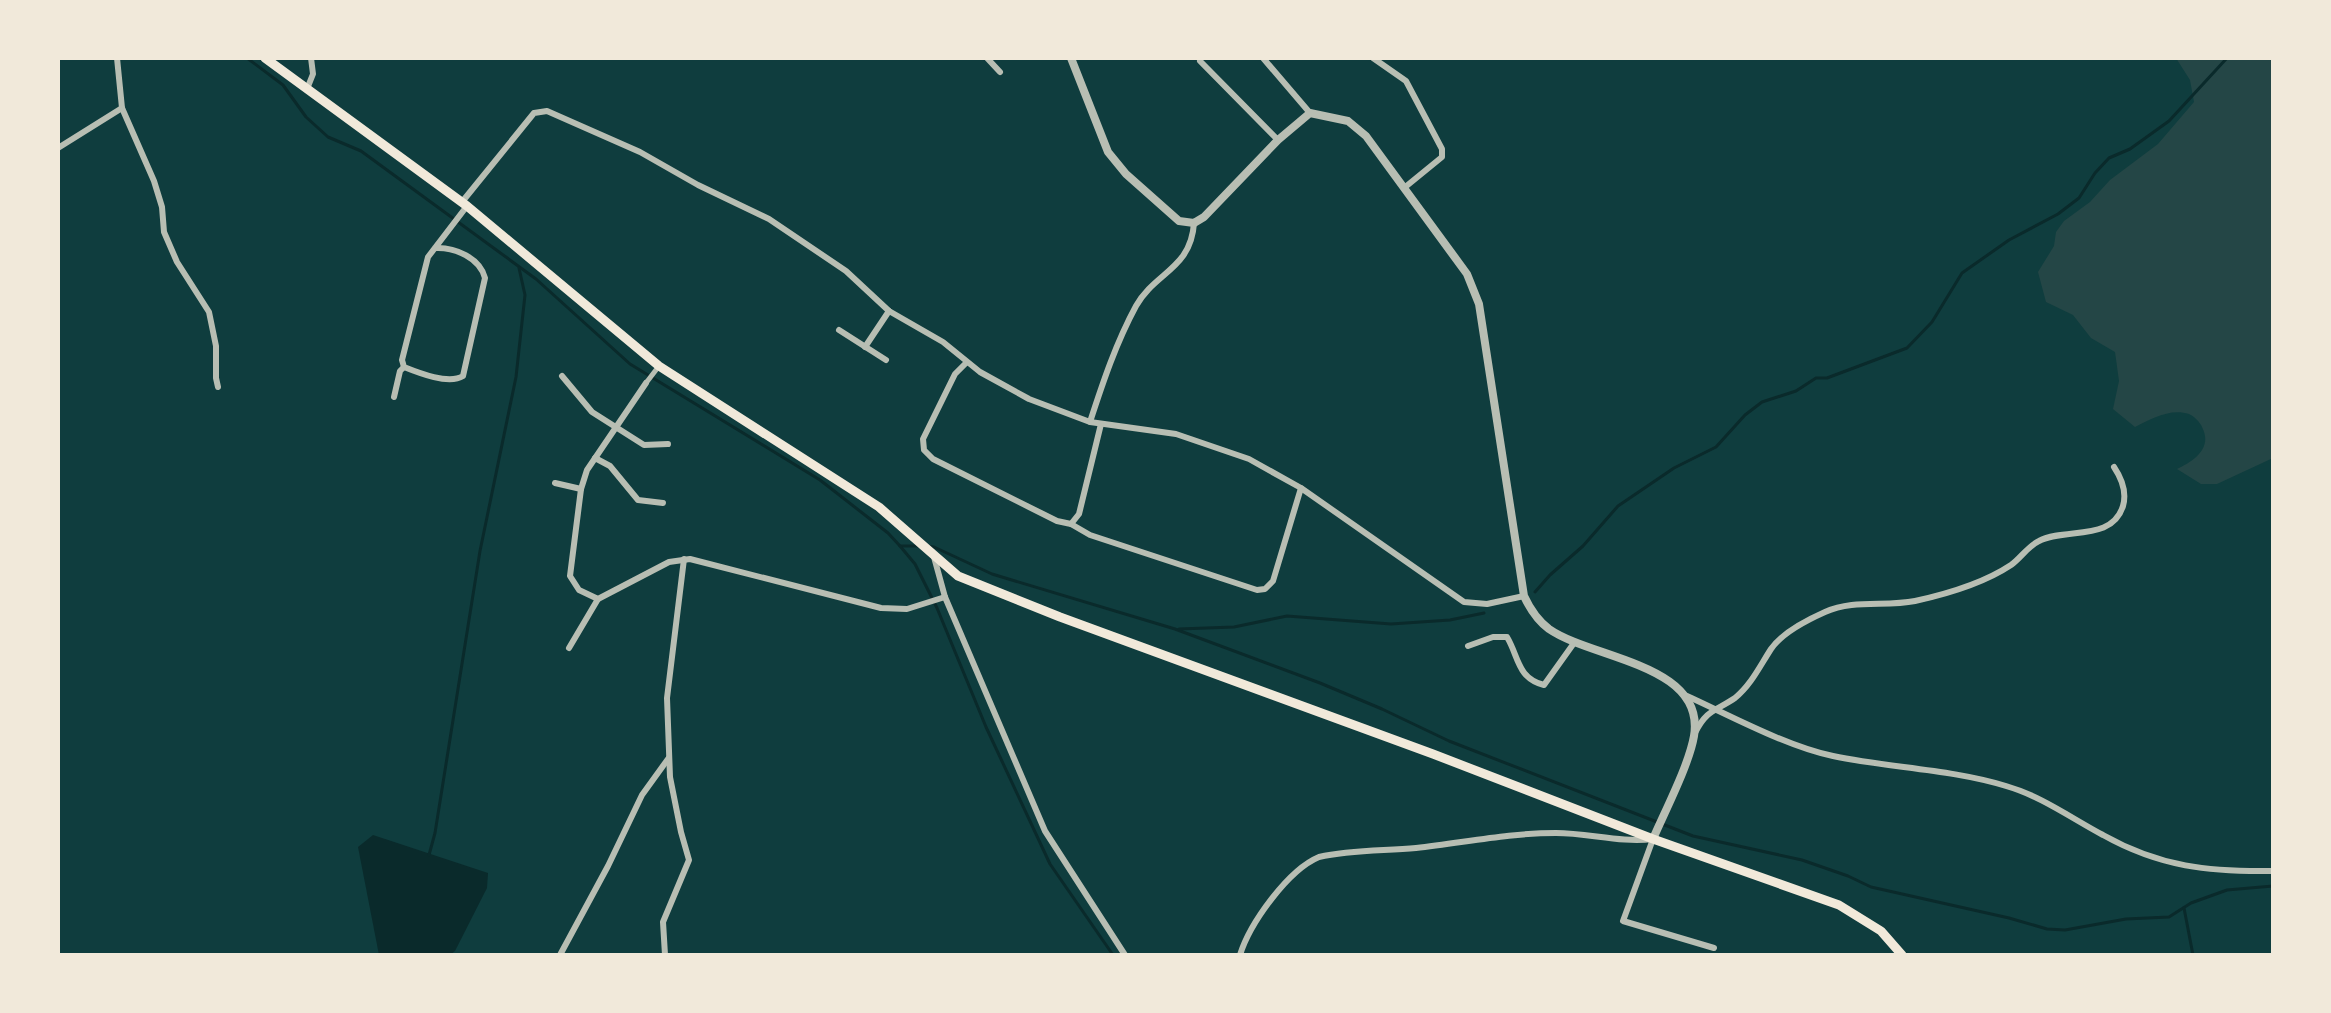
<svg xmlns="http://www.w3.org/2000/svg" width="2331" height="1013" viewBox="0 0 2331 1013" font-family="Merriweather,serif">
	<rect width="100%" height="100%" fill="#0f3d3e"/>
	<!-- green -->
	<path fill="#244646" d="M 2176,58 L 2273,58 L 2273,458 L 2217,484 L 2201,484 L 2177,469 C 2194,461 2213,448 2202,427 C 2200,422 2194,416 2189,414 C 2170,408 2151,419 2135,427 L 2113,409 L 2119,381 L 2115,352 L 2091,338 L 2073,315 L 2046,302 L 2038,272 L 2054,246 L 2056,232 L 2064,221 L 2090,202 L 2110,180 L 2158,144 L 2194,102 L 2190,80 Z"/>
	<!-- water -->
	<path fill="#0a2a2b" d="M 373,835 L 488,873 L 487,888 L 455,951 L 450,955 L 379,955 L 358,847 Z"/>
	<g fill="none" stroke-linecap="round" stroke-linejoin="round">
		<!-- stream -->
		<g stroke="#0a2a2b" stroke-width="3">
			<path d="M 247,58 L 283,85 L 306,117 L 328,137 L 361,151 L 536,279 L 630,364 L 820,480 L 888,533 L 900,546 L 920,546"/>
			<path d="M 900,546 L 915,564 L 937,608 L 986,727 L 1050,864 L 1113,955"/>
			<path d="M 927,546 L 934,547 L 992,574 L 1175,629 L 1320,683 L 1382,709 L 1449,741 L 1693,836 L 1802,860 L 1848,876 L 1871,887 L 2009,918 L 2047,929 L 2065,930 L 2126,919 L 2169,917 L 2191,903 L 2227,890 L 2273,886"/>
			<path d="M 1535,592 L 1550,575 L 1583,546 L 1618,506 L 1674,468 L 1716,447 L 1745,415 L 1762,402 L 1796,391 L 1816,378 L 1827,378 L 1907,348 L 1932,322 L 1962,273 L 2009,240 L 2058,214 L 2079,198 L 2095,173 L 2109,158 L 2130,149 L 2169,121 L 2227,58"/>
			<path d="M 1179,629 L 1234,627 L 1287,616 L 1391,624 L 1450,620 L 1484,613"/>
			<path d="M 429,855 L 435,833 L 480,551 L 516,377 L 525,295 L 519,268"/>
			<path d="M 2184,908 L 2193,955"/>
		</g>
		<!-- pedestrian -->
		<path stroke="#b8beb3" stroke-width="5" d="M 646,383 L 659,366"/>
		<!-- minor -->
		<g stroke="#b8beb3" stroke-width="6">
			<path d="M 117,58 L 122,108 L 154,181 L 162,207 L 164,232 L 177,262 L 209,312 L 216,346 L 216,378 L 218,387"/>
			<path d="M 987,58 L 1000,72"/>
			<path d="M 1263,58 L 1310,113"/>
			<path d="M 1373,58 L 1406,81 L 1442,149 L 1442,157 L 1404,188"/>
			<path d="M 1200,61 L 1278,140"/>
			<path d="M 307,89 L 313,74 L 311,58"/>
			<path d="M 58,148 L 122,108"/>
			<path d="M 462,202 L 534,113 L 547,111 L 640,152 L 698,185 L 769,219 L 846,271 L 889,311 L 943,342 L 980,372 L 1029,399 L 1090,422 L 1176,434 L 1249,459 L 1301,488 L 1464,602 L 1487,604 L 1524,596"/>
			<path d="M 435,248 C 455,247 480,258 485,278 L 463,376 C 449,385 419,373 404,367 L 402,360 L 428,257 L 467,206"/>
			<path d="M 839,330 L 886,360"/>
			<path d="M 865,347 L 889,311"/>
			<path d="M 966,363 L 955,374 L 923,439 L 924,450 L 933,459 L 1057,521 L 1071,524 L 1090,535 L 1257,590 L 1265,589 L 1273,581 L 1301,488"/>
			<path d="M 562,376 L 592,412 L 644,445 L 668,444"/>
			<path d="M 646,383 L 587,470 L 581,489 L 570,576 L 579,590 L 598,599 L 669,562 L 690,559 L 881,608 L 907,609 L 945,597"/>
			<path d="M 394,397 L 400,371 L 404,367"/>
			<path d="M 1090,422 C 1103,382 1116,343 1136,306 C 1155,272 1191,269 1194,223"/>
			<path d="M 595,458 L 610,466 L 638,500 L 663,503"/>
			<path d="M 555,483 L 581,489"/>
			<path d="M 1071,524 L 1079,514 L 1101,424"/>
			<path d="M 934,557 L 945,597 L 1045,831 L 1125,955"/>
			<path d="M 1468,646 L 1493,637 L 1507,637 C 1519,657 1517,678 1544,685 L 1574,643"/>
			<path d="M 569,648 L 598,599"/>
			<path d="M 1687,696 C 1729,715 1788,747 1833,756 C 1890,768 1950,769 2006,786 C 2041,796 2071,818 2103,835 C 2160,867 2209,872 2273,871"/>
			<path d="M 1695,733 C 1707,709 1716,711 1735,698 C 1751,685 1760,666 1771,649 C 1782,633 1807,620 1825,612 C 1854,599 1885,607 1915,601 C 1947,594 1984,583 2011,565 C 2021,558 2028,546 2039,541 C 2066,527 2112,542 2123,506 C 2127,492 2122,479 2114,467"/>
			<path d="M 560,955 L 608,866 L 642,795 L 668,759"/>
			<path d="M 665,955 L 663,922 L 689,860 L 681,832 L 670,777 L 667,698 L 684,559"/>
			<path d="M 1240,955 C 1250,923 1288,870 1319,857 C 1351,850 1384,851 1416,848 C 1463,843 1508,833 1556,833 C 1589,833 1620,843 1653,839 L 1623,921 L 1714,948"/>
		</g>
		<!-- tertiary -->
		<path stroke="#b8beb3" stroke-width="8" d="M 1071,58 L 1108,152 L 1126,174 L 1179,221 L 1194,223 L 1204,217 L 1278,140 L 1310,113 L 1348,121 L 1366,136 L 1467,274 L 1479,304 L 1524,596 C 1530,609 1537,620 1549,629 C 1592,659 1706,664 1694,736 C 1689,765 1665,811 1653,839"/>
		<!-- secondary -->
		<path stroke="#f1e9da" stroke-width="9" d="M 265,58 L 467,206 L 659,366 L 879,507 L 958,576 L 1060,617 L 1433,754 L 1653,839 L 1839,905 L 1881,931 L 1902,955"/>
	</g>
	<!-- border -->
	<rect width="2331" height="1013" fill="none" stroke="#f1e9da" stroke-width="120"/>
</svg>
